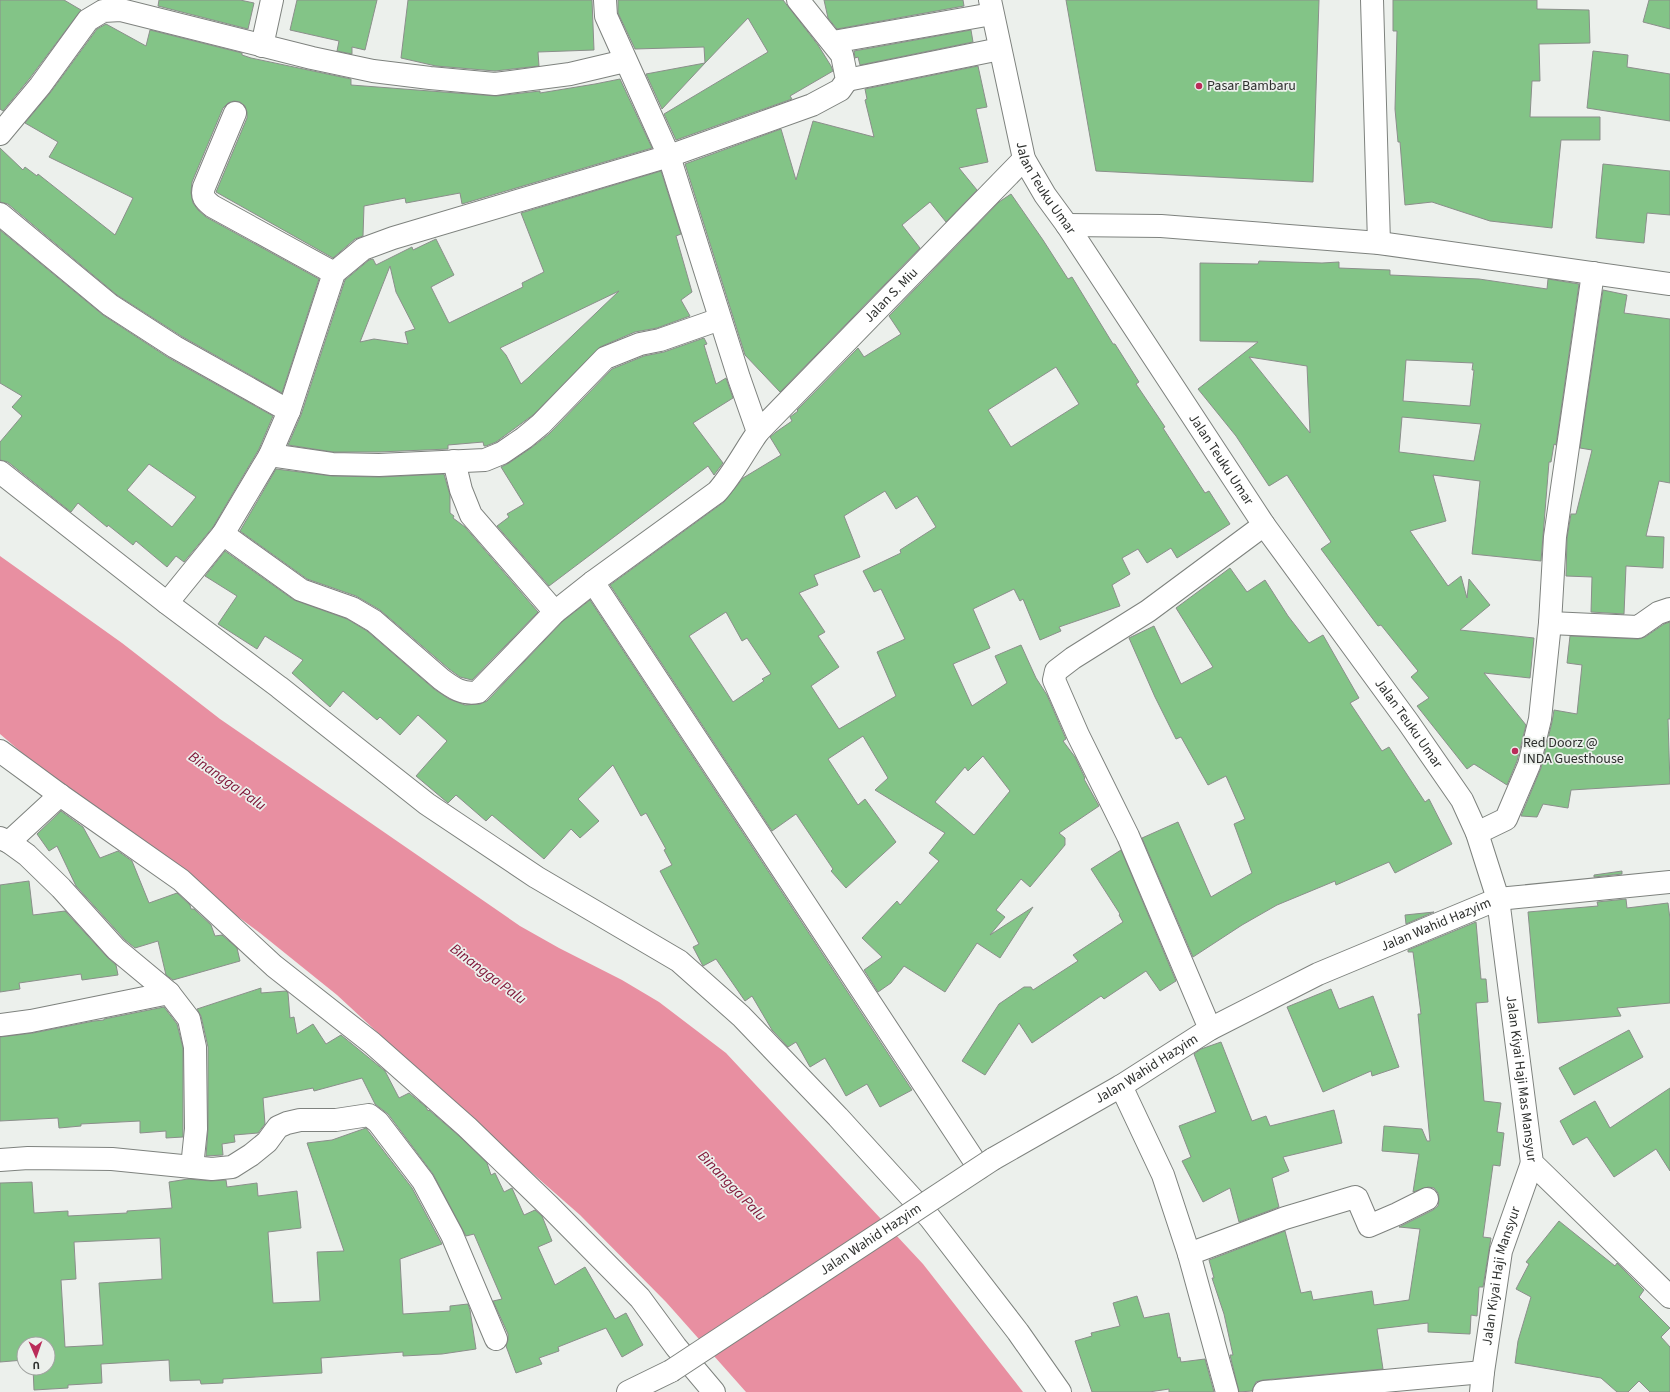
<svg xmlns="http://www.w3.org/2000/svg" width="1670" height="1392" viewBox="0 0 1670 1392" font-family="'Source Sans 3',sans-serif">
	<rect width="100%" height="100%" fill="#ecf0ec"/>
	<!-- water -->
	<path fill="#e88fa1" d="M 0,556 L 122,643 L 220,719 L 520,926 L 559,948 L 622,980 L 659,1002 L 726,1053 L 923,1264 L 1023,1392 L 746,1392 L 666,1302 L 580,1215 L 481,1128 L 337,995 L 260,933 L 61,786 L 0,734 Z"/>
	<!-- building -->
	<g fill="#83c487" stroke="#8b8f8b" fill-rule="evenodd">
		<path d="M 0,0 L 64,0 L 81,10 L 30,78 L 3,111 L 0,109 Z"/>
		<path d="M 159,0 L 240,0 L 254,3 L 248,29 L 158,6 Z"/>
		<path d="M 297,0 L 377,0 L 365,50 L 352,47 L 352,54 L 337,51 L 339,41 L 290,30 Z"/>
		<path d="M 408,0 L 592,0 L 594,50 L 538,52 L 539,66 L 495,71 L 436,66 L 401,58 Z"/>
		<path d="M 618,0 L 783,0 L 818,45 L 831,66 L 833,71 L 790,96 L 792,99 L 676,140 L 664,114 L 768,52 L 748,18 L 705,63 L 704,47 L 635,49 L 618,13 Z"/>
		<path d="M 824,0 L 963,0 L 964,6 L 837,29 L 828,18 Z"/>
		<path d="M 1066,0 L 1319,0 L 1313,182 L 1096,171 Z"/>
		<path d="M 1393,0 L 1537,0 L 1537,9 L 1589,10 L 1590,43 L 1539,44 L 1540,81 L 1532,81 L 1530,117 L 1600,117 L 1600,140 L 1561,140 L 1552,228 L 1490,221 L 1432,202 L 1405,205 L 1400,142 L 1398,142 L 1395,109 L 1397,31 L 1393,31 Z"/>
		<path d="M 1649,0 L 1670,0 L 1670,29 L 1643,22 Z"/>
		<path d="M 106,24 L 146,46 L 150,30 L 242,53 L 242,55 L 251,58 L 351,79 L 351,85 L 496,96 L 540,91 L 540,93 L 595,84 L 620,79 L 652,148 L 462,204 L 460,193 L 406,203 L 405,198 L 364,206 L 363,236 L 355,239 L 333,258 L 216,192 L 247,118 L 247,112 L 245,106 L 240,102 L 234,101 L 228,103 L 223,108 L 192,182 L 191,193 L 193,203 L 198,210 L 206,217 L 319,279 L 282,393 L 181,336 L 117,295 L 8,204 L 0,202 L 0,148 L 23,170 L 25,167 L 37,176 L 38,174 L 115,235 L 133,198 L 49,157 L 58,142 L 25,123 L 50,93 L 97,29 Z"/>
		<path d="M 971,30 L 973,42 L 860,65 L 858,57 L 855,58 L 854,51 Z"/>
		<path d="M 1593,51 L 1628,55 L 1627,67 L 1670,74 L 1670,121 L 1587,108 Z"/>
		<path d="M 705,63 L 662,109 L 646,74 Z"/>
		<path d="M 978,66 L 987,107 L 976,109 L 988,162 L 959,168 L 977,190 L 946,222 L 930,202 L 902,225 L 920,248 L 780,392 L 745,355 L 685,164 L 781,129 L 796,180 L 813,121 L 874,137 L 865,100 L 867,99 L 865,89 Z"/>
		<path d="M 1603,164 L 1670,171 L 1670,215 L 1647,213 L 1644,243 L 1596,238 Z"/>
		<path d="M 661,171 L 681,234 L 676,236 L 692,292 L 681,300 L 690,316 L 657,328 L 635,332 L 600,347 L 533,415 L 496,442 L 486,446 L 484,446 L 483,442 L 448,445 L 448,449 L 379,452 L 333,452 L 288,445 L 301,415 L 345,280 L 369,260 L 373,259 L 376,265 L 412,247 L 413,250 L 436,239 L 454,275 L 431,287 L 449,323 L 523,287 L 522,283 L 544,272 L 521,213 ZM 390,266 L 396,292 L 415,329 L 405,332 L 408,344 L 374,339 L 360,342 ZM 619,291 L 529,377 L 521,384 L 506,355 L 500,348 Z"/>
		<path d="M 1011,194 L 1043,240 L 1068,279 L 1072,277 L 1113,344 L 1115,344 L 1139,382 L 1136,384 L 1165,427 L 1163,428 L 1205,493 L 1209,491 L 1230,524 L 1177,558 L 1171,548 L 1147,563 L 1138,549 L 1122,558 L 1130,574 L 1112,585 L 1120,606 L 1059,627 L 1061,631 L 1040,640 L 1023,599 L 1020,601 L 1014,589 L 973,609 L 990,648 L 953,664 L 972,706 L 1007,683 L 995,656 L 1021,645 L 1036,678 L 1047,695 L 1066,739 L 1063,741 L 1075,757 L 1085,778 L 1084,779 L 1099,806 L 1059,833 L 1065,838 L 1065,845 L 1030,887 L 1021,879 L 996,910 L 1005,917 L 990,935 L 1033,907 L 1000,958 L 977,943 L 945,992 L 904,966 L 891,983 L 878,992 L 864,970 L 882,957 L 862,938 L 897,901 L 900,905 L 939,861 L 929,853 L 945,833 L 875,790 L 888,778 L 863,736 L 828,759 L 858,805 L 865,799 L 896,842 L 846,888 L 831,871 L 833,869 L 796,814 L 772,831 L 610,585 L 724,502 L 743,478 L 781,455 L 770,437 L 776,432 L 792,421 L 790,417 L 798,411 L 797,410 L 858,348 L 864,357 L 901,334 L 889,316 L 999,202 ZM 1056,367 L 1079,404 L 1011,447 L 988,410 ZM 885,491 L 896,509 L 917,496 L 936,527 L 900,550 L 901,553 L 863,571 L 874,592 L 881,589 L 905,639 L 877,652 L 896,696 L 839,729 L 811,686 L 839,667 L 818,636 L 825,632 L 799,593 L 818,585 L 814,575 L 860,557 L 844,516 ZM 726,612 L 742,641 L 747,638 L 771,674 L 762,679 L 764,681 L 733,702 L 689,636 ZM 983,756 L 1010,791 L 974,835 L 935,802 L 965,767 L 968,771 Z"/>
		<path d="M 0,230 L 103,315 L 169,358 L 273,416 L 259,449 L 213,527 L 184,562 L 176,556 L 167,567 L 136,541 L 133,545 L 108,525 L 107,527 L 78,503 L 71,512 L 8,462 L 0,460 L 0,442 L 22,416 L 12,407 L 22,396 L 0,383 ZM 149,464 L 196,497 L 172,527 L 127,490 Z"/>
		<path d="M 1259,261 L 1322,263 L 1339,262 L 1339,268 L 1390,270 L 1390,275 L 1479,279 L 1547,289 L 1548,279 L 1579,284 L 1556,445 L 1554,444 L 1551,462 L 1549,462 L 1541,561 L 1472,554 L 1480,481 L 1433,475 L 1446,521 L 1410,531 L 1448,586 L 1461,576 L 1467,598 L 1469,579 L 1490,605 L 1460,630 L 1534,638 L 1530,678 L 1484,673 L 1526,725 L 1517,761 L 1507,785 L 1474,764 L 1467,769 L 1417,706 L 1429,698 L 1411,677 L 1418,671 L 1381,625 L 1378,626 L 1321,549 L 1331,542 L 1287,475 L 1269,486 L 1236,436 L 1198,389 L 1258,342 L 1200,341 L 1200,263 L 1258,264 ZM 1249,357 L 1307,366 L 1310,433 ZM 1406,360 L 1473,363 L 1472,370 L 1474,370 L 1470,406 L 1403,401 ZM 1402,417 L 1481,424 L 1474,461 L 1399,452 Z"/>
		<path d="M 1603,290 L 1627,295 L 1624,313 L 1670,319 L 1670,483 L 1659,481 L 1646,536 L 1664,537 L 1663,568 L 1626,566 L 1624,614 L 1591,612 L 1592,577 L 1566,576 L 1567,538 L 1571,514 L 1576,514 L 1592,450 L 1580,448 Z"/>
		<path d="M 704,338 L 707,344 L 704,345 L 716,384 L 726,378 L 733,398 L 693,423 L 723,463 L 714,475 L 708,466 L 549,586 L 497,526 L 509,517 L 507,514 L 524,504 L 501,467 L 509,463 L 531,448 L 549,434 L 612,369 L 644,356 L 664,352 Z"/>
		<path d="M 276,469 L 332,476 L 380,477 L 444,474 L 450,495 L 450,513 L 454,516 L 453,518 L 465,527 L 538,612 L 472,680 L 460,677 L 449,669 L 380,610 L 356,596 L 307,579 L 240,531 Z"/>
		<path d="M 225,551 L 294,600 L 347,619 L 367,631 L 434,689 L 449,699 L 465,705 L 480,704 L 487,701 L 563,621 L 590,600 L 912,1090 L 880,1107 L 867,1084 L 846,1096 L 825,1058 L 810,1067 L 796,1042 L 788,1047 L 772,1030 L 752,996 L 745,1001 L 716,959 L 703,966 L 693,947 L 699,944 L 660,871 L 672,865 L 664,850 L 666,849 L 646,813 L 641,816 L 613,765 L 578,799 L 599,821 L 580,838 L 571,829 L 544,859 L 492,815 L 486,821 L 456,795 L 448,803 L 416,776 L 447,741 L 418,715 L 400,735 L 380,717 L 377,720 L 343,691 L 330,707 L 292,673 L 303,660 L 265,636 L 257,649 L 218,624 L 237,596 L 205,576 Z"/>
		<path d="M 1230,568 L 1247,592 L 1265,580 L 1288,616 L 1309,643 L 1323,635 L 1359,698 L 1350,703 L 1382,751 L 1389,747 L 1425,802 L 1429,799 L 1452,844 L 1395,873 L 1389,862 L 1336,885 L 1335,881 L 1277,905 L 1242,925 L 1193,957 L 1142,838 L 1178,822 L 1211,897 L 1252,873 L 1234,824 L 1245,819 L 1226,776 L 1208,785 L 1181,737 L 1176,739 L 1155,697 L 1129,638 L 1154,626 L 1181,684 L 1213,667 L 1176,608 Z"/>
		<path d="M 1670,622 L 1670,719 L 1668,719 L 1670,784 L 1571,790 L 1568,808 L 1543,804 L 1537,817 L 1521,816 L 1541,768 L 1552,722 L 1554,710 L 1577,714 L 1582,665 L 1567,663 L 1570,636 L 1638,639 L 1645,637 L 1664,624 Z"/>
		<path d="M 61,811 L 83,827 L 100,858 L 118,851 L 132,861 L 149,903 L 177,893 L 190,905 L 191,909 L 194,909 L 211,925 L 215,936 L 222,935 L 237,948 L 240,961 L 173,980 L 166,975 L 158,941 L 135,948 L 125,940 L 76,886 L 57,846 L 49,851 L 37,834 Z"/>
		<path d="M 1121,850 L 1176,981 L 1160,991 L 1146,971 L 1104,999 L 1101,996 L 1032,1043 L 1019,1023 L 985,1075 L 962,1061 L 999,1004 L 1024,987 L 1031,987 L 1033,990 L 1078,961 L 1073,955 L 1123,922 L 1119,915 L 1120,914 L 1091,869 Z"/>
		<path d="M 1622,871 L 1622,874 L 1594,877 L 1594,875 Z"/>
		<path d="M 29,881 L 33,915 L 65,911 L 107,957 L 116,965 L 118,975 L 82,980 L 81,974 L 19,983 L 20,989 L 0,992 L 0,885 Z"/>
		<path d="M 1626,899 L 1627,908 L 1668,903 L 1670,919 L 1670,1003 L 1617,1008 L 1621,1016 L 1538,1023 L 1528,912 L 1598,906 L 1597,902 Z"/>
		<path d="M 1434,912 L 1406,924 L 1405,915 Z"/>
		<path d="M 1476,922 L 1481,979 L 1486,979 L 1488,1002 L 1476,1003 L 1484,1101 L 1501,1103 L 1497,1132 L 1504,1133 L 1500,1166 L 1493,1165 L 1483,1237 L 1491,1238 L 1490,1244 L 1483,1287 L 1479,1287 L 1477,1316 L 1471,1315 L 1470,1334 L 1428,1332 L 1428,1323 L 1377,1329 L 1383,1369 L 1263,1380 L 1256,1382 L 1252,1391 L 1239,1392 L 1230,1355 L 1233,1355 L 1224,1314 L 1212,1278 L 1214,1278 L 1209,1260 L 1285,1231 L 1301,1293 L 1311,1291 L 1313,1300 L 1372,1291 L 1374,1305 L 1409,1300 L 1420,1229 L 1399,1227 L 1433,1210 L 1438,1206 L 1439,1199 L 1438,1193 L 1434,1188 L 1428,1187 L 1413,1192 L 1419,1154 L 1382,1151 L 1384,1126 L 1422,1129 L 1427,1141 L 1430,1141 L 1418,1014 L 1421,1014 L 1413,952 L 1408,952 L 1408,950 Z"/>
		<path d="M 261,988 L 261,993 L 286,991 L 288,993 L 290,1018 L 294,1017 L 297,1034 L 313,1024 L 326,1044 L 341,1035 L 385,1071 L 399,1098 L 409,1093 L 426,1107 L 428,1111 L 429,1110 L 459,1136 L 487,1163 L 491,1175 L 495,1173 L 504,1192 L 512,1188 L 524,1215 L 535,1210 L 542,1216 L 552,1241 L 538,1247 L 555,1285 L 585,1267 L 615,1319 L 626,1313 L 643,1345 L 622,1357 L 606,1328 L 558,1347 L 559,1351 L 539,1358 L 542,1364 L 516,1373 L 506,1346 L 508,1340 L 508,1334 L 493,1301 L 502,1299 L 474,1234 L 466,1236 L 433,1174 L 388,1114 L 375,1104 L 362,1078 L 314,1091 L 313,1088 L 263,1098 L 265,1124 L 258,1133 L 234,1135 L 235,1142 L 222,1144 L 223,1155 L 206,1156 L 208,1129 L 208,1047 L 201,1016 L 197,1009 Z"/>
		<path d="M 1331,989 L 1339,1009 L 1373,996 L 1399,1067 L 1372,1076 L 1371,1071 L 1323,1092 L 1287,1007 Z"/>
		<path d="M 164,1007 L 177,1024 L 183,1048 L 183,1137 L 166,1138 L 166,1131 L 140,1133 L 140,1121 L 81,1124 L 81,1126 L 59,1128 L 58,1118 L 0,1121 L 0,1037 L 33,1033 L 94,1021 L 104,1020 L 104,1019 Z"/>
		<path d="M 1629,1030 L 1643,1057 L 1574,1095 L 1559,1068 Z"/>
		<path d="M 1221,1042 L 1252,1121 L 1266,1116 L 1270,1126 L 1334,1110 L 1342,1143 L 1283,1157 L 1289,1171 L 1272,1178 L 1279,1207 L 1239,1222 L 1230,1188 L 1203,1202 L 1182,1161 L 1191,1157 L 1179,1126 L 1216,1112 L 1194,1054 L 1201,1049 Z"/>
		<path d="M 1670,1088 L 1670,1171 L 1656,1149 L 1614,1177 L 1587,1137 L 1573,1145 L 1560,1121 L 1595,1101 L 1610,1128 Z"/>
		<path d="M 366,1128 L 412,1188 L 442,1244 L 400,1259 L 403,1314 L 450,1311 L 450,1306 L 468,1304 L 470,1310 L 476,1349 L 442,1354 L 403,1356 L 403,1352 L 321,1358 L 322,1373 L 223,1379 L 223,1383 L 201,1384 L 200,1380 L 170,1381 L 169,1360 L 101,1364 L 102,1383 L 68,1385 L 68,1388 L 34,1390 L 33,1368 L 48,1368 L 48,1344 L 24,1344 L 24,1360 L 0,1362 L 0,1183 L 32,1182 L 34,1213 L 68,1211 L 68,1216 L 127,1213 L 127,1211 L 172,1208 L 169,1182 L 188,1179 L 211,1181 L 226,1180 L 227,1187 L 257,1183 L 258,1196 L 297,1191 L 301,1228 L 268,1232 L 273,1303 L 320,1301 L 317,1252 L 344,1251 L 307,1143 L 332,1140 ZM 160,1238 L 162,1279 L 99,1283 L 103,1345 L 65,1347 L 61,1280 L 76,1279 L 74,1242 Z"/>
		<path d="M 1559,1221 L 1615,1266 L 1617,1263 L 1644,1290 L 1639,1297 L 1670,1328 L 1661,1337 L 1670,1347 L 1670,1392 L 1650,1392 L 1639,1381 L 1628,1392 L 1617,1392 L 1601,1378 L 1515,1363 L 1518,1341 L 1531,1297 L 1516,1289 L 1529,1264 L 1526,1262 Z"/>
		<path d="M 1137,1296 L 1144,1318 L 1169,1313 L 1178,1358 L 1180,1357 L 1181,1362 L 1205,1359 L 1214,1392 L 1169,1392 L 1169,1389 L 1149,1392 L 1092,1392 L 1075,1341 L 1092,1336 L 1091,1333 L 1120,1326 L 1113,1303 Z"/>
	</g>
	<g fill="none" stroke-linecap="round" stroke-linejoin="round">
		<defs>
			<g id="street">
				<path d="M 605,0 L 606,16 L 669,156 L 739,378 L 758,432 C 744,452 733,474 717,492 L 593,582 L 979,1168"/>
				<path id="s1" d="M 990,0 L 1024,159 L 1045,195 L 1067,225 L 1264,525 L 1408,722 L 1462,800 L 1477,833 L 1498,899 L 1532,1163 L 1670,1297"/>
				<path d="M 1372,0 L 1379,243"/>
				<path d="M 833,42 L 992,14"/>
				<path d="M 262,46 L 272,0"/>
				<path d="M 847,80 L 1000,49"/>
				<path d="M 235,113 L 204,187 C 201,197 205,200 212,206 L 334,273"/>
				<path d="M 0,134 L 40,86 L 88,20 L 103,11 L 121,10 L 312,58 L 373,71 L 430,78 L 495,84 L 570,74 L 625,61"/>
				<path d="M 0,214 L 110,305 L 175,347 L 289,411"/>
				<path d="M 1067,225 L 1161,226 L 1379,243 L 1670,284"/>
				<path id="s2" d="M 758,432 L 1024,159"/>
				<path d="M 270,455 L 332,464 L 379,465 L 485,460 L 502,453 L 524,438 L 541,424 L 605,358 L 640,344 L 660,340 L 720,319"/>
				<path d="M 0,472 L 167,603 L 279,687 L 427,804 L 536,877 L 679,961 L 741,1016 L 838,1117 L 930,1218 L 1018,1332 L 1060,1392"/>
				<path d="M 223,534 L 301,590 L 352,608 L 374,621 L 441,679 C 453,688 463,695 478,692 L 555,612 L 471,515 L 461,490 L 454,461"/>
				<path d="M 167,603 L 223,534 L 270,455 L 289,411 L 334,273 L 363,249 L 393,238 L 669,156 L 812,105 L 840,90 L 847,80 L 842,55 L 798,0"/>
				<path d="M 555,612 L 593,582"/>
				<path d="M 1550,623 L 1638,627 L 1658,613 L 1670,609"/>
				<path d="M 0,751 L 60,795 L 181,880 L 274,966 L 372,1043 L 467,1127 L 550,1207 L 640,1298 L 676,1347 L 714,1392"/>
				<path d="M 1477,833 L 1506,819 L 1529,765 L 1540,719 L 1550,623 L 1555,537 L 1593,273"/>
				<path d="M 0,838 L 9,842 L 27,855 L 61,888 L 116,949 L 169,993 L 189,1019 L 195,1047 L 196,1129 L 192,1167"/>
				<path d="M 9,842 L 60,795"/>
				<path d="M 0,1025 L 31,1021 L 169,993"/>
				<path d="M 1210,1029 L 1128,836 L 1078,735 L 1054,680 L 1056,671 L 1073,658 L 1148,611 L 1264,525"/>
				<path d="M 1121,1086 L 1163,1175 L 1189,1254 L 1227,1392"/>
				<path d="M 0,1160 L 28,1158 L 112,1159 L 212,1169 L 232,1167 L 251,1155 L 267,1142 L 278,1127 L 287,1123 L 300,1120 L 336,1120 L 369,1115 L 378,1122 L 423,1181 L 452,1235 L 496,1339"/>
				<path d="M 1189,1254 L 1285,1218 L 1355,1197 L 1357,1198 L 1369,1226 L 1397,1214 L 1427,1199"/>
				<path d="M 1264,1392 L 1483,1372"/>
				<path id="s3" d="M 1481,1392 L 1483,1372 L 1501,1251 L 1532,1163"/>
			</g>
			<g id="secondary">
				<path id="s4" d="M 993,1159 L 1121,1086 L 1210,1029 L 1318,974 L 1498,899 L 1670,882"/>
				<path d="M 628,1392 L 671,1371"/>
			</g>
		</defs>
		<!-- street casing -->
		<use href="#street" stroke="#7e827e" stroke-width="24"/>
		<!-- secondary casing -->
		<use href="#secondary" stroke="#7e827e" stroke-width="24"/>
		<!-- street -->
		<use href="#street" stroke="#fff" stroke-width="22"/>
		<!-- secondary -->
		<use href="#secondary" stroke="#fff" stroke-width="22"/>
		<defs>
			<g id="secondary-bridge">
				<path id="s5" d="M 671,1371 L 993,1159"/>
			</g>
		</defs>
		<!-- secondary-bridge casing -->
		<use href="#secondary-bridge" stroke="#7e827e" stroke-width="24" stroke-linecap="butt"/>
		<!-- secondary-bridge -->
		<use href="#secondary-bridge" stroke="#fff" stroke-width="22"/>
	</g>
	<!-- markers -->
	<g fill="#ba2c59" stroke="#ecf0ec" stroke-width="1.5">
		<circle cx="1199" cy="86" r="4"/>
		<circle cx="1515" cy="751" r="4"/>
	</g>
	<g text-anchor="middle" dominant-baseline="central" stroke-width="3.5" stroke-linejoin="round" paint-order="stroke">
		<!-- poi labels -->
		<g font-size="14" fill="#2e302e" stroke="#ecf0ec" text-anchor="start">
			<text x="1207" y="86">Pasar Bambaru</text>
			<text x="1523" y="743">Red Doorz @<tspan x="1523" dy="16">INDA Guesthouse</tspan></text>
		</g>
		<!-- street labels -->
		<g font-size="14" fill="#2e302e" stroke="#ecf0ec">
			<text stroke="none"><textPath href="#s1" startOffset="198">Jalan Teuku Umar</textPath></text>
			<text stroke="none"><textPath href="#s2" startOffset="191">Jalan S. Miu</textPath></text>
			<text stroke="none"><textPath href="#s1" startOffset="522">Jalan Teuku Umar</textPath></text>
			<text stroke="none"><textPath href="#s1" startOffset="846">Jalan Teuku Umar</textPath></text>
			<text stroke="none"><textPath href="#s4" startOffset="502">Jalan Wahid Hazyim</textPath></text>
			<text stroke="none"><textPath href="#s4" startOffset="178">Jalan Wahid Hazyim</textPath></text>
			<text stroke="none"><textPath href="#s1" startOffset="1226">Jalan Kiyai Haji Mas Mansyur</textPath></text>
			<text stroke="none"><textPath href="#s5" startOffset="239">Jalan Wahid Hazyim</textPath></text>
			<text stroke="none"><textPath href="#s3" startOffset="118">Jalan Kiyai Haji Mansyur</textPath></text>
		</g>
		<!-- water labels -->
		<g font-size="15" font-style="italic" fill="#80183a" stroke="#ecf0ec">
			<text transform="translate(227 781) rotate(35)">Binangga Palu</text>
			<text transform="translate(488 974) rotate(37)">Binangga Palu</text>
			<text transform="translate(732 1186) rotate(46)">Binangga Palu</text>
		</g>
	</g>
	<!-- north arrow -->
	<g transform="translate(36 1356) rotate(178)"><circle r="19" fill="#ecf0ec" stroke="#a0a3a0"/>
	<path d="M0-3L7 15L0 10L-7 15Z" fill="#ba2c59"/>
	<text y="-6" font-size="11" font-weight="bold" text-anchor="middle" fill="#2e302e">U</text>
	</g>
</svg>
